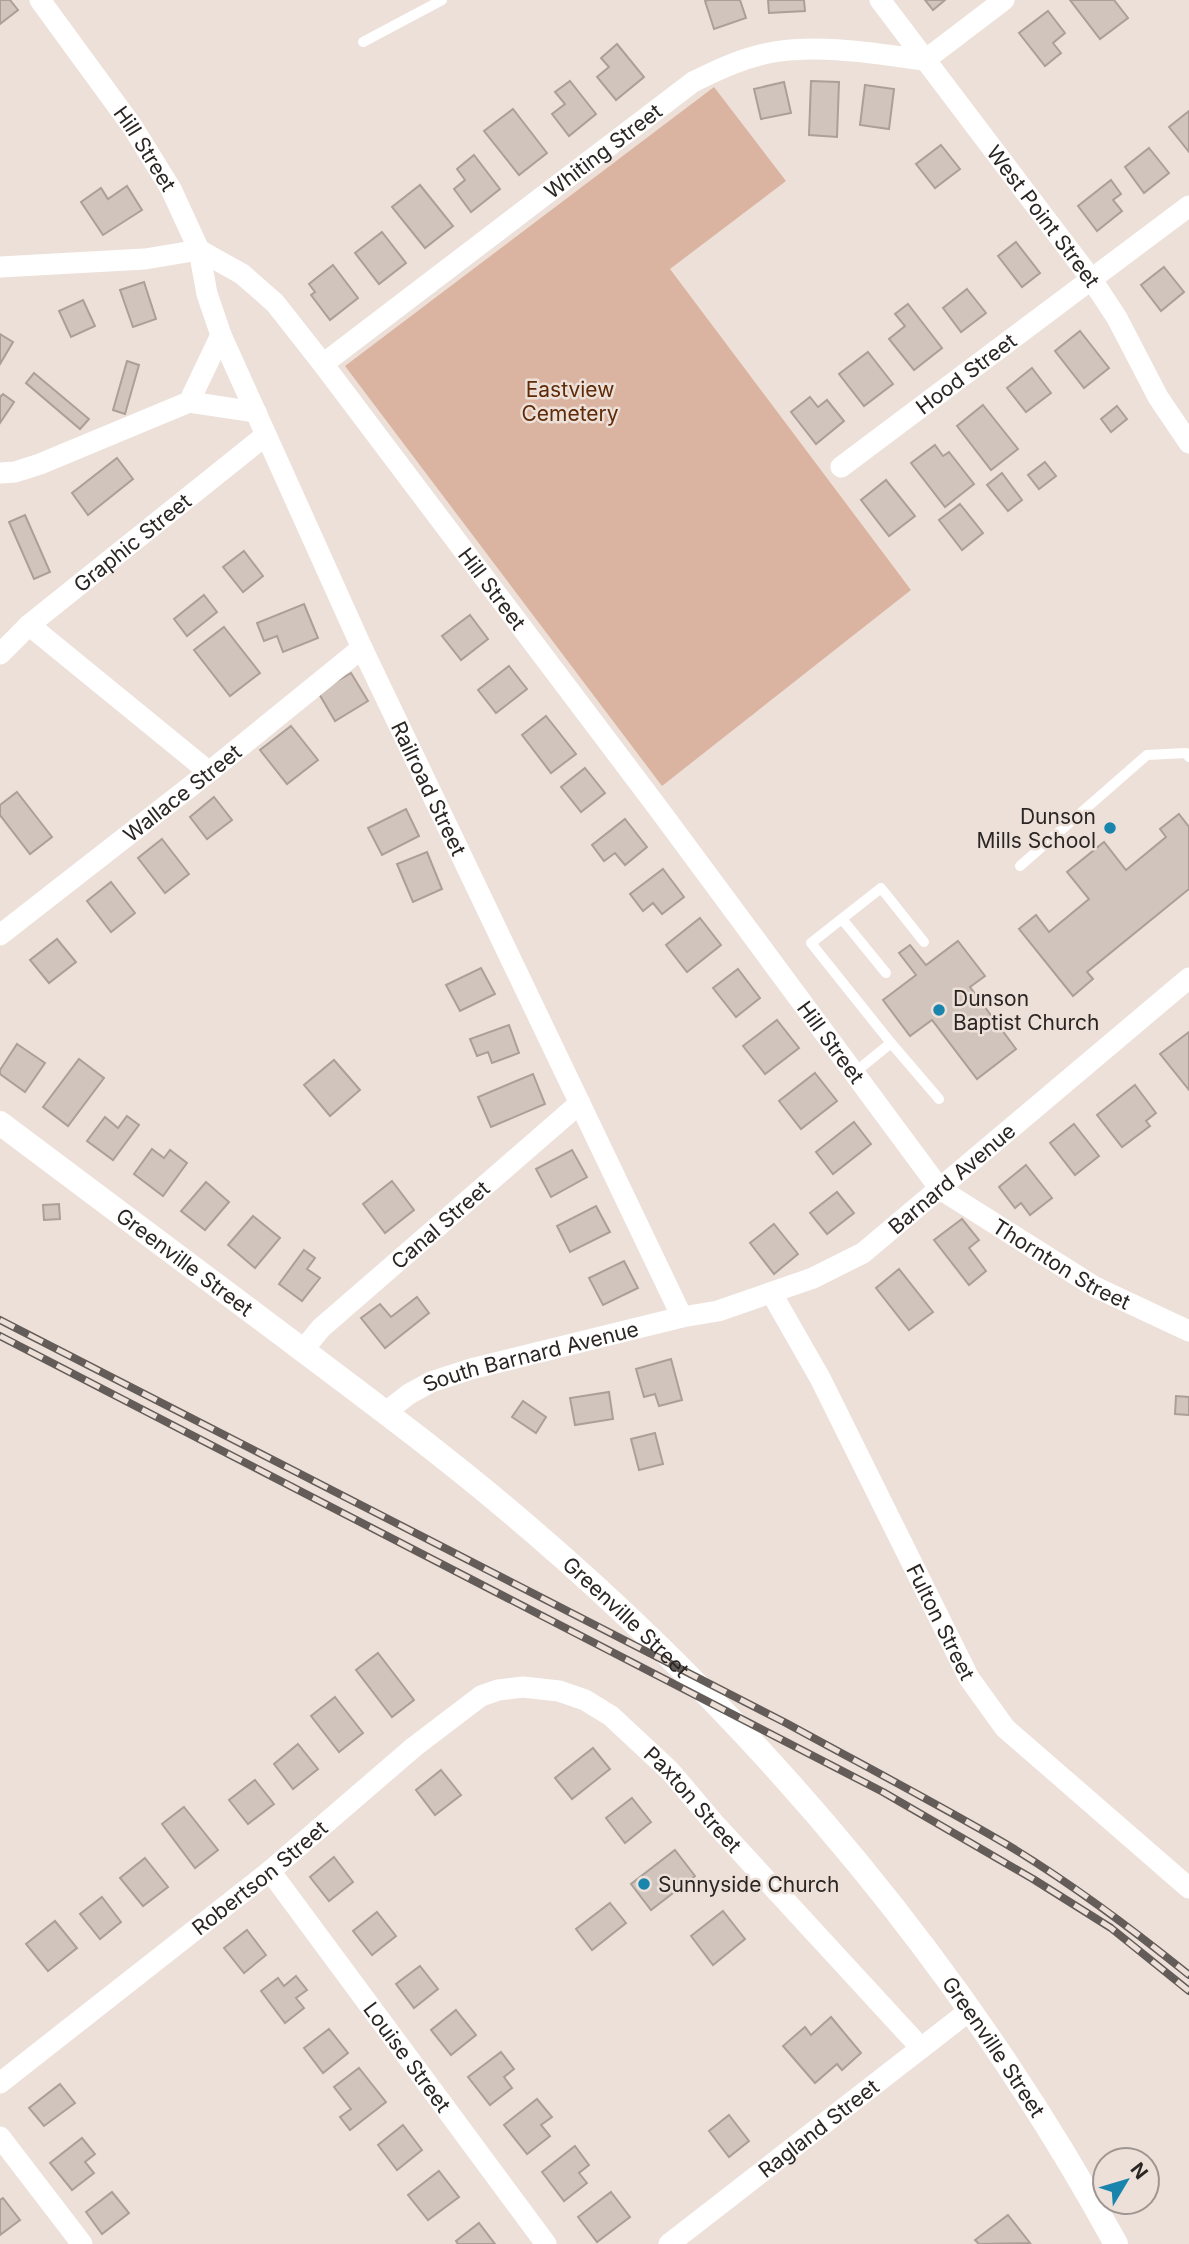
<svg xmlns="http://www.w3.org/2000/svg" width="1189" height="2244" viewBox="0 0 1189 2244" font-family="Inter,sans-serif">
	<rect width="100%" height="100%" fill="#ede0d9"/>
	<!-- green -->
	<path fill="#dab4a0" d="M 714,87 L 786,181 L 670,269 L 911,590 L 662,786 L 345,366 Z"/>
	<!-- building -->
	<g fill="#d1c4bd" stroke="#ab9f98" stroke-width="2">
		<path d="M 0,0 L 10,0 L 18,10 L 0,24 Z"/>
		<path d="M 709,0 L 740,0 L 746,18 L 714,29 L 705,1 Z"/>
		<path d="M 768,0 L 804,0 L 805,11 L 769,13 Z"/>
		<path d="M 925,0 L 945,0 L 933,10 Z"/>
		<path d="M 1070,0 L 1114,0 L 1128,18 L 1100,39 Z"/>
		<path d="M 1048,11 L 1065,33 L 1053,43 L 1061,53 L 1045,66 L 1019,33 Z"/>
		<path d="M 617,44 L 644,77 L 616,100 L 597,77 L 609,67 L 601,58 Z"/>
		<path d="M 570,81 L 596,114 L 569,136 L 552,114 L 565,104 L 555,92 Z"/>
		<path d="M 811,81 L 839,82 L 837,137 L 809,135 Z"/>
		<path d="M 784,82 L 791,113 L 761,119 L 754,89 Z"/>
		<path d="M 865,85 L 894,89 L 889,129 L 860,125 Z"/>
		<path d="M 513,109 L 547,153 L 519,175 L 484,131 Z"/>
		<path d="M 1189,111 L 1189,152 L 1169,127 Z"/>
		<path d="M 941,145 L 960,169 L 935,188 L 916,164 Z"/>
		<path d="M 1149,148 L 1169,173 L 1144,193 L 1125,167 Z"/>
		<path d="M 474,155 L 500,189 L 471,212 L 454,189 L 465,180 L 457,169 Z"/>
		<path d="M 1111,180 L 1121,194 L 1113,200 L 1122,211 L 1097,231 L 1078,206 Z"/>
		<path d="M 420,185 L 453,226 L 425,248 L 392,207 Z"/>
		<path d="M 127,186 L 142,210 L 103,235 L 81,202 L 101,188 L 108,199 Z"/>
		<path d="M 382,232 L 406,263 L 379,284 L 355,253 Z"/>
		<path d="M 1016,242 L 1040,273 L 1022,287 L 998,256 Z"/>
		<path d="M 333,265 L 358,298 L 330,320 L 311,295 L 315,292 L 309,284 Z"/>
		<path d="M 1164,267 L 1184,292 L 1161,311 L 1141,285 Z"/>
		<path d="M 144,282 L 156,319 L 133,327 L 120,290 Z"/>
		<path d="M 967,289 L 986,313 L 961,332 L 943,308 Z"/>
		<path d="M 83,300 L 95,326 L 71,337 L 59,311 Z"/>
		<path d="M 908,304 L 942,348 L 914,370 L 889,339 L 905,326 L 895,314 Z"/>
		<path d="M 1080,331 L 1109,368 L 1084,388 L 1055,351 Z"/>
		<path d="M 0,334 L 13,342 L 0,364 Z"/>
		<path d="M 868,352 L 893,384 L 864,406 L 839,374 Z"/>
		<path d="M 127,361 L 139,365 L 125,414 L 113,410 Z"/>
		<path d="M 1032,368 L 1051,393 L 1026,412 L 1007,388 Z"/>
		<path d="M 34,373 L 89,419 L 80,429 L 26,383 Z"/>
		<path d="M 3,394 L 14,402 L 0,423 L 0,397 Z"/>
		<path d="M 810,397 L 818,407 L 827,400 L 844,421 L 816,444 L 791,412 Z"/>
		<path d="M 983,405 L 1018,449 L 991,470 L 957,426 Z"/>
		<path d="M 1117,406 L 1127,419 L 1111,432 L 1101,419 Z"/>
		<path d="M 935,445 L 943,456 L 949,452 L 974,484 L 945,507 L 911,463 Z"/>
		<path d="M 117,458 L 133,479 L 88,515 L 72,493 Z"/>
		<path d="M 1045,462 L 1056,476 L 1039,489 L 1028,475 Z"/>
		<path d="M 1002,473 L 1022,500 L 1008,511 L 987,485 Z"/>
		<path d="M 886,480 L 915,516 L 889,536 L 861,500 Z"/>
		<path d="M 960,504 L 983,533 L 962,550 L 939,520 Z"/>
		<path d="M 25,515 L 50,572 L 34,579 L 9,522 Z"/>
		<path d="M 244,551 L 263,576 L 243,592 L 223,567 Z"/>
		<path d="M 204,595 L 217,612 L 187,636 L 174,619 Z"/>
		<path d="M 304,604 L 318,638 L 283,652 L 277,636 L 264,641 L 257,623 Z"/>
		<path d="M 470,615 L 488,639 L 461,660 L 442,636 Z"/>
		<path d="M 224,627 L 260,673 L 230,696 L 194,650 Z"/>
		<path d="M 509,666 L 527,689 L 496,713 L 478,690 Z"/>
		<path d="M 351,673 L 368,701 L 335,721 L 318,692 Z"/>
		<path d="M 546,716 L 576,754 L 551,773 L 522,735 Z"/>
		<path d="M 291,726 L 318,760 L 287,784 L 260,750 Z"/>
		<path d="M 585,768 L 605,793 L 581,812 L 561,787 Z"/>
		<path d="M 17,792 L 52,837 L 30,854 L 0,815 L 0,805 Z"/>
		<path d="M 214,797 L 232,820 L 207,839 L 190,817 Z"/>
		<path d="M 406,809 L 419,836 L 382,855 L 368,828 Z"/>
		<path d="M 1179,814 L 1189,827 L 1189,889 L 1087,972 L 1093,979 L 1073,996 L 1019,929 L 1036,915 L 1049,932 L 1089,899 L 1067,872 L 1104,842 L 1126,870 L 1166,837 L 1160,829 Z"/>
		<path d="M 625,819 L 647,847 L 625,865 L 615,853 L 604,861 L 592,845 Z"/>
		<path d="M 162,839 L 189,874 L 165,893 L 138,858 Z"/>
		<path d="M 427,852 L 442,889 L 413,902 L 397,864 Z"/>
		<path d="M 663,869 L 684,897 L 662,914 L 653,903 L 643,911 L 630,894 Z"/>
		<path d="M 111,882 L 135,913 L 111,932 L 87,901 Z"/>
		<path d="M 700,918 L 721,945 L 687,972 L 666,945 Z"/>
		<path d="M 57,939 L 76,962 L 49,983 L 30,960 Z"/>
		<path d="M 958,941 L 985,976 L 970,987 L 1016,1049 L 977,1079 L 932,1020 L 910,1036 L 883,1000 L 916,975 L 899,953 L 910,945 L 926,965 Z"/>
		<path d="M 481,968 L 495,994 L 460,1011 L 446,985 Z"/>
		<path d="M 738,969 L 760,998 L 736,1017 L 713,988 Z"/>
		<path d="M 777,1020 L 799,1048 L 765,1074 L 743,1046 Z"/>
		<path d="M 509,1025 L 519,1053 L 492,1063 L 488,1052 L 477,1056 L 470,1039 Z"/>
		<path d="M 1189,1032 L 1189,1090 L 1160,1054 Z"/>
		<path d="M 17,1044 L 45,1063 L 25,1092 L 0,1074 L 0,1070 Z"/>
		<path d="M 79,1059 L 104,1078 L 68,1126 L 43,1107 Z"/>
		<path d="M 334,1060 L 360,1090 L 330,1116 L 304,1085 Z"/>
		<path d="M 815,1073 L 837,1101 L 801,1129 L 779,1101 Z"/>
		<path d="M 533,1074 L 545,1104 L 491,1127 L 478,1097 Z"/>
		<path d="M 1135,1085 L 1156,1113 L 1146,1121 L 1150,1126 L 1122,1147 L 1097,1115 Z"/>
		<path d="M 127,1116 L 139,1125 L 113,1160 L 87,1141 L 105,1117 L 118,1128 Z"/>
		<path d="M 854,1122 L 871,1144 L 833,1174 L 816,1152 Z"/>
		<path d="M 1074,1124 L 1099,1156 L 1075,1175 L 1050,1143 Z"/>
		<path d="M 152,1149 L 164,1158 L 170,1150 L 187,1163 L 163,1196 L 134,1174 Z"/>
		<path d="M 572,1150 L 587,1177 L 551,1197 L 536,1169 Z"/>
		<path d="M 1026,1165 L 1052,1198 L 1030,1215 L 1021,1203 L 1015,1208 L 999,1187 Z"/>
		<path d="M 392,1181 L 414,1210 L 385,1233 L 363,1204 Z"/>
		<path d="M 206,1182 L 229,1202 L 205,1230 L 181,1211 Z"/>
		<path d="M 837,1192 L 854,1213 L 827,1234 L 810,1213 Z"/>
		<path d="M 59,1204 L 60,1219 L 44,1220 L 43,1205 Z"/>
		<path d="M 596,1206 L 610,1232 L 570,1252 L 557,1226 Z"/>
		<path d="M 253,1216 L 280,1238 L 255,1268 L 228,1245 Z"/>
		<path d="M 962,1219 L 979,1240 L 969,1248 L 986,1271 L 969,1285 L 934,1240 Z"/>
		<path d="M 774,1224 L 798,1254 L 774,1274 L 750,1243 Z"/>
		<path d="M 304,1250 L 315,1258 L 307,1269 L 320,1278 L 302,1301 L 279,1284 Z"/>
		<path d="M 624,1261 L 638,1288 L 603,1305 L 589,1278 Z"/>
		<path d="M 899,1269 L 933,1312 L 909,1330 L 876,1288 Z"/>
		<path d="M 417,1297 L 429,1313 L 385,1348 L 361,1318 L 380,1304 L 391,1317 Z"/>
		<path d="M 671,1359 L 682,1400 L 659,1406 L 655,1394 L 644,1397 L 636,1369 Z"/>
		<path d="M 609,1392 L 613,1419 L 575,1425 L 570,1398 Z"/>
		<path d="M 1176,1396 L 1189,1397 L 1189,1415 L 1175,1414 Z"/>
		<path d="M 523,1401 L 546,1417 L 536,1433 L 512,1417 Z"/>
		<path d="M 655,1433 L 663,1464 L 639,1470 L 631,1439 Z"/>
		<path d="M 378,1653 L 414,1700 L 392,1717 L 356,1670 Z"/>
		<path d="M 335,1697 L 363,1733 L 339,1752 L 311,1716 Z"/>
		<path d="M 298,1744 L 318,1769 L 293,1789 L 274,1764 Z"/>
		<path d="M 593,1748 L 610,1769 L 572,1799 L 555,1778 Z"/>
		<path d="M 441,1770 L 461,1795 L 435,1815 L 416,1790 Z"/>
		<path d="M 255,1780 L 274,1804 L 248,1824 L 229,1800 Z"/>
		<path d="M 632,1798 L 651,1822 L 625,1843 L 606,1818 Z"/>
		<path d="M 184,1807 L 218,1850 L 195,1868 L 162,1824 Z"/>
		<path d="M 675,1850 L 695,1876 L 651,1910 L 631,1884 Z"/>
		<path d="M 334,1857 L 353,1882 L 329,1901 L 310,1877 Z"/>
		<path d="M 145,1858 L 168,1887 L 143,1906 L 120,1878 Z"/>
		<path d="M 102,1897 L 121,1922 L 100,1939 L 80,1914 Z"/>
		<path d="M 610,1903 L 626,1923 L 592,1950 L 576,1929 Z"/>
		<path d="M 723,1911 L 745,1939 L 713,1965 L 691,1936 Z"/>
		<path d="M 377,1912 L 396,1936 L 372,1955 L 353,1931 Z"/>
		<path d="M 55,1921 L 77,1948 L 48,1971 L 26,1944 Z"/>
		<path d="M 247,1930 L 266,1955 L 244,1973 L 224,1948 Z"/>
		<path d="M 420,1966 L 438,1989 L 414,2008 L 396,1984 Z"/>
		<path d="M 296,1976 L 307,1990 L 296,1998 L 304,2008 L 285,2023 L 261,1991 L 278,1978 L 284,1986 Z"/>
		<path d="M 456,2010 L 476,2035 L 451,2055 L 431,2030 Z"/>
		<path d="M 831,2017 L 861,2053 L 842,2070 L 837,2064 L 815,2083 L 783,2046 L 805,2027 L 811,2035 Z"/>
		<path d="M 329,2029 L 348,2053 L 323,2073 L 304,2048 Z"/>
		<path d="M 501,2052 L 514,2069 L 504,2077 L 512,2088 L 490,2105 L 468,2077 Z"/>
		<path d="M 359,2068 L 386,2102 L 350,2130 L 340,2117 L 351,2109 L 334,2087 Z"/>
		<path d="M 60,2084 L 75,2103 L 44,2126 L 29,2108 Z"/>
		<path d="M 537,2099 L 552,2117 L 541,2125 L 550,2136 L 527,2154 L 504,2125 Z"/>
		<path d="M 729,2115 L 749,2141 L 729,2157 L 709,2131 Z"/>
		<path d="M 403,2125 L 422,2150 L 397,2170 L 378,2145 Z"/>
		<path d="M 82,2138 L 95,2154 L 85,2162 L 94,2173 L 72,2190 L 50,2163 Z"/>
		<path d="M 575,2146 L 589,2165 L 579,2173 L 587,2183 L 564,2201 L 542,2172 Z"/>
		<path d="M 439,2171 L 459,2197 L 428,2220 L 408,2195 Z"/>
		<path d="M 112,2192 L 129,2213 L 102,2234 L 86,2212 Z"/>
		<path d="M 611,2192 L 630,2217 L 597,2242 L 578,2217 Z"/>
		<path d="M 3,2198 L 20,2220 L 0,2235 L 0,2200 Z"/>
		<path d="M 1008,2215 L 1030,2243 L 979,2244 L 975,2240 Z"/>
		<path d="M 479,2223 L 495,2244 L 458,2244 L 456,2241 Z"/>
	</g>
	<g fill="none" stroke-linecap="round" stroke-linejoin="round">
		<!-- service -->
		<g stroke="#fff" stroke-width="10">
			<path d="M 363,42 L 442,0"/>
			<path d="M 1020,866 L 1147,755 L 1186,753 L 1189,757"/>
			<path d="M 842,919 L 886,973"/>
			<path d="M 891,1043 L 811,943 L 881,888 L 924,942"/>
			<path d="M 854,1073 L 891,1043 L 939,1099"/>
		</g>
		<!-- minor -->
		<g stroke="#fff" stroke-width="21">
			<path id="s1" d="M 40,0 L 132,126 L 171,189 L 199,250 L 207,294 L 221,335 L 362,648 L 682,1317"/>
			<path id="s2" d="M 880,0 L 1092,280 L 1117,318 L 1158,397 L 1189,443"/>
			<path id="s3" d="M 199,250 L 242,274 L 275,303 L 323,364 L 658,808 L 940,1189 L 1095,1287 L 1189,1331"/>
			<path d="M 0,267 L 145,259 L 199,250"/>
			<path id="s4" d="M 323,364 L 693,82 C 719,69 745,57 774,52 C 824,44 876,54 925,60 L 1004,0"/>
			<path d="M 189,402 L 256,412"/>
			<path id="s5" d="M 841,467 L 1189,206"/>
			<path d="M 0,473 L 15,472 L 40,464 L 189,402 L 221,335"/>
			<path d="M 29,625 L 209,772"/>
			<path id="s6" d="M 0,654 L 29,625 L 266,435"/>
			<path id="s7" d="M 0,935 L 209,772 L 362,648"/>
			<path id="s8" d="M 772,1294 L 820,1378 L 969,1678 L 1005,1728 L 1189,1888"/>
			<path id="s9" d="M 303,1350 L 321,1328 L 580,1103"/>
			<path id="s10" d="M 387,1411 L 409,1394 L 431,1382 L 471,1369 L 682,1317 L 718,1311 L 813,1278 L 863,1253 L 1189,978"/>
			<path id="s11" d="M 270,1871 L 546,2244"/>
			<path id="s12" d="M 0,2083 L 270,1871 L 414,1747 L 481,1696 L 498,1690 L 523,1687 L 559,1691 L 585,1700 L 611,1716 L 670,1771 L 714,1823 L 921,2048"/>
			<path d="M 0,2137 L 82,2244"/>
			<path id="s13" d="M 669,2244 L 969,2011"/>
		</g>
		<!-- tertiary -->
		<path stroke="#fff" stroke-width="24" id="s14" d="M 0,1123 C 92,1192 184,1261 276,1330 C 364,1396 452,1461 535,1533 C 767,1733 969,1975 1116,2244"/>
		<defs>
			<g id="rail">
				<path d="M 0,1320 L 786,1723 C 859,1763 934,1802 1006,1844 C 1071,1883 1131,1928 1189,1975"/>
				<path d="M 0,1336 L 883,1792 L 1033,1879 L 1111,1928 L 1189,1991"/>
			</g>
		</defs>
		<!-- rail casing -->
		<use href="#rail" stroke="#635c58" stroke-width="8"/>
		<!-- rail -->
		<use href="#rail" stroke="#ede0d9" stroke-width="5" stroke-dasharray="16" stroke-linecap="butt"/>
	</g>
	<!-- markers -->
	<g fill="#1985ad" stroke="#ede0d9" stroke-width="2.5">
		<circle cx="1110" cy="828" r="7"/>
		<circle cx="939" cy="1010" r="7"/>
		<circle cx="644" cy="1884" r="7"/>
	</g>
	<g text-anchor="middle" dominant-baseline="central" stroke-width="5" stroke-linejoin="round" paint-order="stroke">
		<!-- street labels -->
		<g font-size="21" fill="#2b2624" stroke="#ede0d9">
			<text stroke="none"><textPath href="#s1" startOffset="182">Hill Street</textPath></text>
			<text stroke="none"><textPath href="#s4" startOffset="352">Whiting Street</textPath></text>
			<text stroke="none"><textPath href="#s2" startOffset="271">West Point Street</textPath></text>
			<text stroke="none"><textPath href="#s5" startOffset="156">Hood Street</textPath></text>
			<text stroke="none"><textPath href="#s6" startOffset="173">Graphic Street</textPath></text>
			<text stroke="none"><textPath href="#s3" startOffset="452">Hill Street</textPath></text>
			<text stroke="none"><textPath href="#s1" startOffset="884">Railroad Street</textPath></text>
			<text stroke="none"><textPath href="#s7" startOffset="231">Wallace Street</textPath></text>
			<text stroke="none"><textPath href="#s3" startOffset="1018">Hill Street</textPath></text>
			<text stroke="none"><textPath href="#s10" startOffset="621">Barnard Avenue</textPath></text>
			<text stroke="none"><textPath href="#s9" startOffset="186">Canal Street</textPath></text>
			<text stroke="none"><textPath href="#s14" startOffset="231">Greenville Street</textPath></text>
			<text stroke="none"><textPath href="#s3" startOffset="1344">Thornton Street</textPath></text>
			<text stroke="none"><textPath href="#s10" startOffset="156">South Barnard Avenue</textPath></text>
			<text stroke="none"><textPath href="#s14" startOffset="798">Greenville Street</textPath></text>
			<text stroke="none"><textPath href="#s8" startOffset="369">Fulton Street</textPath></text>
			<text stroke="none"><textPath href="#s12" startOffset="872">Paxton Street</textPath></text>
			<text stroke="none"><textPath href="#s12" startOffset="331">Robertson Street</textPath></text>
			<text stroke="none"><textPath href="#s14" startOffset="1365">Greenville Street</textPath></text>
			<text stroke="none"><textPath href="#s11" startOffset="231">Louise Street</textPath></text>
			<text stroke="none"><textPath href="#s13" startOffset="189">Ragland Street</textPath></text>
		</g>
		<!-- park labels -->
		<g font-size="21" fill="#5e2a07" stroke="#ede0d9">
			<text x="570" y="389">Eastview<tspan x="570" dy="24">Cemetery</tspan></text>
		</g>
		<!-- poi labels -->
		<g font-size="21" fill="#2b2624" stroke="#ede0d9" text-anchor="start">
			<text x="1096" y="816" text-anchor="end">Dunson<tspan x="1096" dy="24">Mills School</tspan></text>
			<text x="953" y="998">Dunson<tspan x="953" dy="24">Baptist Church</tspan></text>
			<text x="658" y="1884">Sunnyside Church</text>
		</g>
	</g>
	<!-- north arrow -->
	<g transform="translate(1126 2181) rotate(52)"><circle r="33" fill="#ede0d9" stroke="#9f9691" stroke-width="2"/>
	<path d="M0-5L12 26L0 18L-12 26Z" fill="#1985ad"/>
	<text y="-10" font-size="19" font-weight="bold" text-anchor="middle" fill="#2b2624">N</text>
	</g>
</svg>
